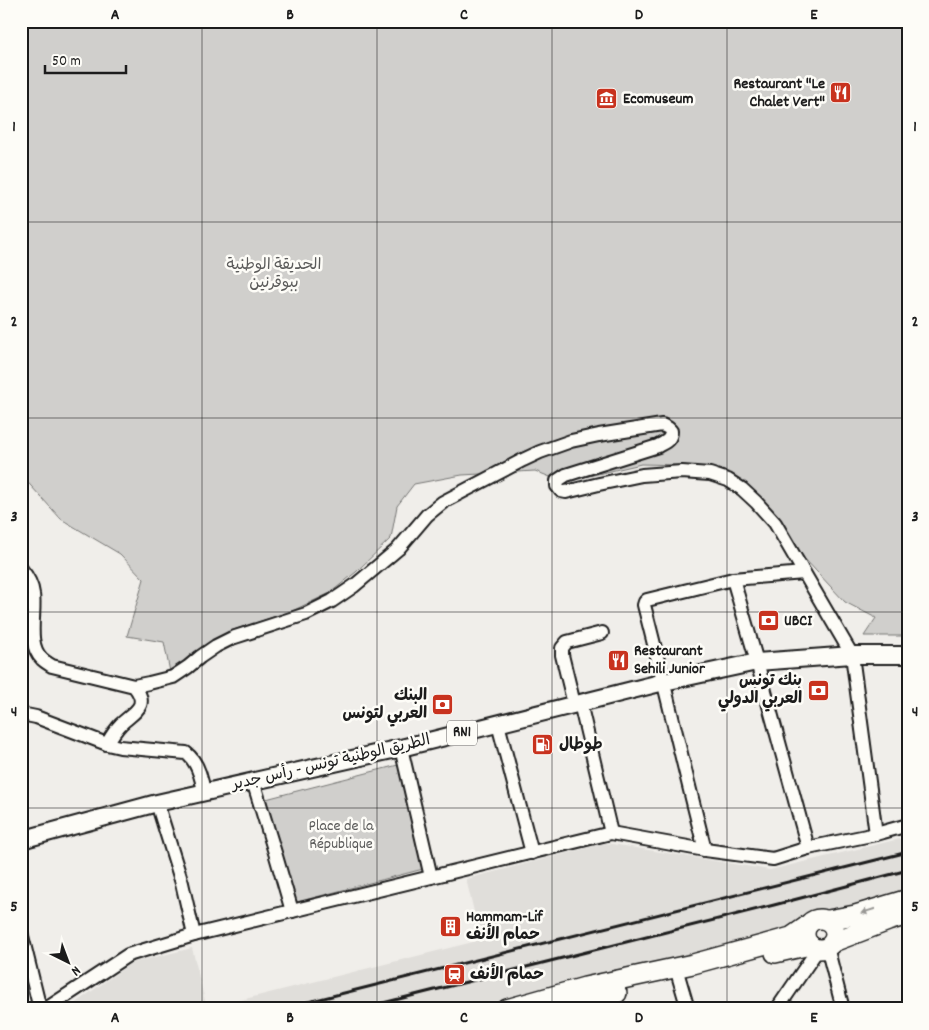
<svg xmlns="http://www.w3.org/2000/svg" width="929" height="1030" viewBox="0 0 929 1030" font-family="Dekko,'Playpen Sans Arabic',sans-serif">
	<rect width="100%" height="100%" fill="#f0eeea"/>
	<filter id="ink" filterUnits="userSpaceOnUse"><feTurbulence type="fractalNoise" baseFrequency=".02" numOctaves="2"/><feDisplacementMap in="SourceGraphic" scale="10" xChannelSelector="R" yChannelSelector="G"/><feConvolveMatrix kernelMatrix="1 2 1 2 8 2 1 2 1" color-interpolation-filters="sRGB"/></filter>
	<g filter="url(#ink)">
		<!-- built -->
		<g fill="#e0deda">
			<path d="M 908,837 L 908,899 L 836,910 L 804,920 L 789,936 L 494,1009 L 210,1009 L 221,1005 L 481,940 L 466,879 L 606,843 L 770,870 Z"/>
			<path d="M 192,948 L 207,1009 L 67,1009 L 131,963 Z"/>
		</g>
		<!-- green -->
		<g fill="#d0cfcc" stroke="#767674">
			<path d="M 21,21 L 908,21 L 908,636 L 864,636 L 876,618 L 845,602 L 804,558 L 759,497 L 721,470 L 683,465 L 641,464 L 563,482 L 535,471 L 462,475 L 414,484 L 397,506 L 391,538 L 356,572 L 330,593 L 292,611 L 227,632 L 206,651 L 170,672 L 164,642 L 127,636 L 144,579 L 120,554 L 61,519 L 21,475 Z"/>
			<path d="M 398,765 L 423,869 L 293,903 L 266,799 Z"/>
		</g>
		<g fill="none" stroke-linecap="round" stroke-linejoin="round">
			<defs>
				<g id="minor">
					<path d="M 21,569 C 27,576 32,585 33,594 C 36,613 26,644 42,659 C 45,662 49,664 52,666 L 134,686 C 150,706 135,711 121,724 C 115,730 111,737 107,744"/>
					<path d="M 733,579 L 757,662 L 808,848"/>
					<path d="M 134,686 L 149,683 L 173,677 L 188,667 L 200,657 L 216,646 L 232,638 L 306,614 L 332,601 L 354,586 L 398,549 L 427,515 L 443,502 L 523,460 L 540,452 L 571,441 L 599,435 L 662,425 L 668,428 L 671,431 C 671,440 665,442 658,446 L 566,475 L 557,481 L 557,486 L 561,491 L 566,492 L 599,484 L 642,475 L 682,472 L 710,474 L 728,480 L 742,489 L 756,502 L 775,523 L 852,655 L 876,834"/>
					<path d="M 580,703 L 611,833"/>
					<path d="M 574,704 L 562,655 L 562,648 L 567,642 L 602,633"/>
					<path d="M 21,714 L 36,717 L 107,744 L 120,747 L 186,753 C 197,761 202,779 204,793"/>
					<path d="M 498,724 L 532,853"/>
					<path d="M 401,748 L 431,877"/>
					<path d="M 253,781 L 276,856 L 292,911"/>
					<path d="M 157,803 L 182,883 L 194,935"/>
					<path d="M 705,850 C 684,768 665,686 644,605 L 645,602 L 647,600 L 733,579 L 804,573"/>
					<path d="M 21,932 L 40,1009"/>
					<path d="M 827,947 L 843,1009"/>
					<path d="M 676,968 L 688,1009"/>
					<path d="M 46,1009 L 128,955 L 194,935 L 611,833 L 705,850 L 773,859 L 808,848 L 876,834 L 908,825"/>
					<path d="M 777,1009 L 818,949"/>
				</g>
				<path id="major" d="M 21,840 L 157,803 L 401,748 L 664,682 L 757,662 L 852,655 L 908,655"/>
				<g id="highway">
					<circle cx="820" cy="934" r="15"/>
					<path d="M 828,920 L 855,915 L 908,899"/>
					<path d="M 833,942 L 888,921 L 908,915"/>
					<path d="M 775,953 L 810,945"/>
					<path d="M 559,1007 L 617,993"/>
					<path d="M 507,1009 L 585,987 L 693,964 L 791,937 L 807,926"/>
				</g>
			</defs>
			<!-- minor casing -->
			<use href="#minor" stroke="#1c1c1c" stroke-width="16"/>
			<!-- major casing -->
			<use href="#major" stroke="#1c1c1c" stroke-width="20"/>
			<!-- highway casing -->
			<use href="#highway" stroke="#1c1c1c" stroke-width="22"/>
			<!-- minor -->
			<use href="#minor" stroke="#fdfcf7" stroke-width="12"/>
			<!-- major -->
			<use href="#major" stroke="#fdfcf7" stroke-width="16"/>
			<!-- highway -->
			<use href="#highway" stroke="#fdfcf7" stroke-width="19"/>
			<!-- rail -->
			<g stroke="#1c1c1c" stroke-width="3">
				<path d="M 280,1009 L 908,852"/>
				<path d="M 359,1009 L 774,905 L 908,870"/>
			</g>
		</g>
		<!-- one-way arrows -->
		<defs><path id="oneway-solid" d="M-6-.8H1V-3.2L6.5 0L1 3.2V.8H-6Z" transform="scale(1.25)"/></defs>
		<use fill="#989794" href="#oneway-solid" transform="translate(868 911) rotate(163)"/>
	</g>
	<!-- grid -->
	<path fill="none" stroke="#1c1c1c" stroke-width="1" stroke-opacity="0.55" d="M 202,21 L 202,1009M 377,21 L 377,1009M 552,21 L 552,1009M 727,21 L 727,1009M 21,222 L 908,222M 21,418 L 908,418M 21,612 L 908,612M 21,808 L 908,808"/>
	<!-- icons -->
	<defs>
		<symbol id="restaurant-square" viewBox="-11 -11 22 22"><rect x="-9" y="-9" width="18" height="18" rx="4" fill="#c8321e" stroke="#fdfcf7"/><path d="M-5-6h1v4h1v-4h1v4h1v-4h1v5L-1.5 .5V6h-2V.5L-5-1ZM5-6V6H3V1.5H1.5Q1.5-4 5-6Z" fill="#fff"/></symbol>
		<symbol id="museum-square" viewBox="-11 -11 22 22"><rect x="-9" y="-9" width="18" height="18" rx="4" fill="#c8321e" stroke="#fdfcf7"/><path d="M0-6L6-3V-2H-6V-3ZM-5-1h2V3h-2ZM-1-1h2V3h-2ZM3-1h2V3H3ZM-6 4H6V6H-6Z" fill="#fff"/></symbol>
		<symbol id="bank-square" viewBox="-11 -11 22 22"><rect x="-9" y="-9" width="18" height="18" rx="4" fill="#c8321e" stroke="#fdfcf7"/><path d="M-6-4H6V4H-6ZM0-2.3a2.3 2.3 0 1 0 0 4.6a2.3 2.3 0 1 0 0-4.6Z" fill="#fff"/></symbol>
		<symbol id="fuel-square" viewBox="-11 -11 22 22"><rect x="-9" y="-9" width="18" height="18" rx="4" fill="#c8321e" stroke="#fdfcf7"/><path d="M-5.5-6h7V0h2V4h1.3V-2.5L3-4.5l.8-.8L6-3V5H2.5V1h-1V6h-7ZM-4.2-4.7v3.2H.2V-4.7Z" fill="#fff"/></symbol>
		<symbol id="building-square" viewBox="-11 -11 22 22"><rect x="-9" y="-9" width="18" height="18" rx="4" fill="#c8321e" stroke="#fdfcf7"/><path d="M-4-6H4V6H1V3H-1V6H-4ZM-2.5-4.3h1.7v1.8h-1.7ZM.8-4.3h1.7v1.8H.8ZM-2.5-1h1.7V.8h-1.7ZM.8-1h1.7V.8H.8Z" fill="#fff"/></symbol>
		<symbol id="station-square" viewBox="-11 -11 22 22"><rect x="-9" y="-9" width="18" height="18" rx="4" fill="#c8321e" stroke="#fdfcf7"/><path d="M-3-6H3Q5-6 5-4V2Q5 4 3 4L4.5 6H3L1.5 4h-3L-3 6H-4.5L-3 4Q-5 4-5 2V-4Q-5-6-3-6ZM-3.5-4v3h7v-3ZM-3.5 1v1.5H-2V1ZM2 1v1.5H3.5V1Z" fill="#fff"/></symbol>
	</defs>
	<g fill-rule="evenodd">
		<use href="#restaurant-square" x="828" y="80" width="25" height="25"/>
		<use href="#museum-square" x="594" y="86" width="25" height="25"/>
		<use href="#bank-square" x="756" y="608" width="25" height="25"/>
		<use href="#restaurant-square" x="606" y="648" width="25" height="25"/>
		<use href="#bank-square" x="806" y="678" width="25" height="25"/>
		<use href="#bank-square" x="430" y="692" width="25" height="25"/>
		<use href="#fuel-square" x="530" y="732" width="25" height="25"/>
		<use href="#building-square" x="438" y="914" width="25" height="25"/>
		<use href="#station-square" x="442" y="962" width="25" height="25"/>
	</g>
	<g text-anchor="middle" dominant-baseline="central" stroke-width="5" stroke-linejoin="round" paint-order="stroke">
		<!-- shield labels -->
		<rect fill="#fdfcf7" stroke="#605f5e" stroke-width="1" x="447" y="720.5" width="30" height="25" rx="4"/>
		<g font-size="15" font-weight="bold" fill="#1c1c1c">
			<text x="462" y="733">RN1</text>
		</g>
		<!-- poi labels -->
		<g font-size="16" font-weight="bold" fill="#1c1c1c" stroke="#fdfcf7" text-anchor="start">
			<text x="825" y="84" text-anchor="end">Restaurant "Le<tspan x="825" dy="18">Chalet Vert"</tspan></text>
			<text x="623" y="99">Ecomuseum</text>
			<text x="784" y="621">UBCI</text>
			<text x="634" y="651">Restaurant<tspan x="634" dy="18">Sehili Junior</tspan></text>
			<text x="802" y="681" text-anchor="end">بنك تونس<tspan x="802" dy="18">العربي الدولي</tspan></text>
			<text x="427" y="696" text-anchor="end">البنك<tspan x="427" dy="18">العربي لتونس</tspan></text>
			<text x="559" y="745">طوطال</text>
			<text x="466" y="917">Hammam-Lif<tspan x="466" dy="18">حمام الأنف</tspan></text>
			<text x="470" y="975">حمام الأنف</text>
		</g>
		<!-- park labels -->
		<g font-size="16" fill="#5b5b5a" stroke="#fdfcf7">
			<text x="274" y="265">الحديقة الوطنية<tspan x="274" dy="18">ببوقرنين</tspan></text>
			<text x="341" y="826">Place de la<tspan x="341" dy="18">République</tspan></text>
		</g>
		<!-- street labels -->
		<g font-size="16" fill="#1c1c1c" stroke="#fdfcf7">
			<text transform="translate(331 763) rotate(-13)">الطريق الوطنية تونس - رأس جدير</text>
		</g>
	</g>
	<!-- margin -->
	<rect width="929" height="1030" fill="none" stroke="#fdfcf7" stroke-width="55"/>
	<!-- north arrow -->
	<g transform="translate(68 962) rotate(138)" stroke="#fdfcf7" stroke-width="4" paint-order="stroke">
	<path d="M0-4L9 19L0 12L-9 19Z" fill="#1c1c1c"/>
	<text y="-8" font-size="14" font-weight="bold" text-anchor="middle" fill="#1c1c1c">N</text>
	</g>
	<!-- scale -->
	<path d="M45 65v8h81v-8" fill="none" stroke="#1c1c1c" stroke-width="2.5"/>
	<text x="52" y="65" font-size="15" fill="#1c1c1c" stroke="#fdfcf7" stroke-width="4" paint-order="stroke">50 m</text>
	<rect x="28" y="28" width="874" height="974" fill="none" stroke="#1c1c1c" stroke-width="2"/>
	<g font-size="16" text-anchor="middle" font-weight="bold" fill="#1c1c1c">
		<text x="115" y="19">A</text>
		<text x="290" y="19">B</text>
		<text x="464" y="19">C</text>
		<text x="639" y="19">D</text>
		<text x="814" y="19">E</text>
		<text x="14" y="131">1</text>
		<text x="915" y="131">1</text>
		<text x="14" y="326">2</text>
		<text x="915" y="326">2</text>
		<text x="14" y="521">3</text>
		<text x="915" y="521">3</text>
		<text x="14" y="716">4</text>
		<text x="915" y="716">4</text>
		<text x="14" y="911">5</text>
		<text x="915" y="911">5</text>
		<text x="115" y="1022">A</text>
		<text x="290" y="1022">B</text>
		<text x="464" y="1022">C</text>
		<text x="639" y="1022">D</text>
		<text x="814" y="1022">E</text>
	</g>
</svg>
